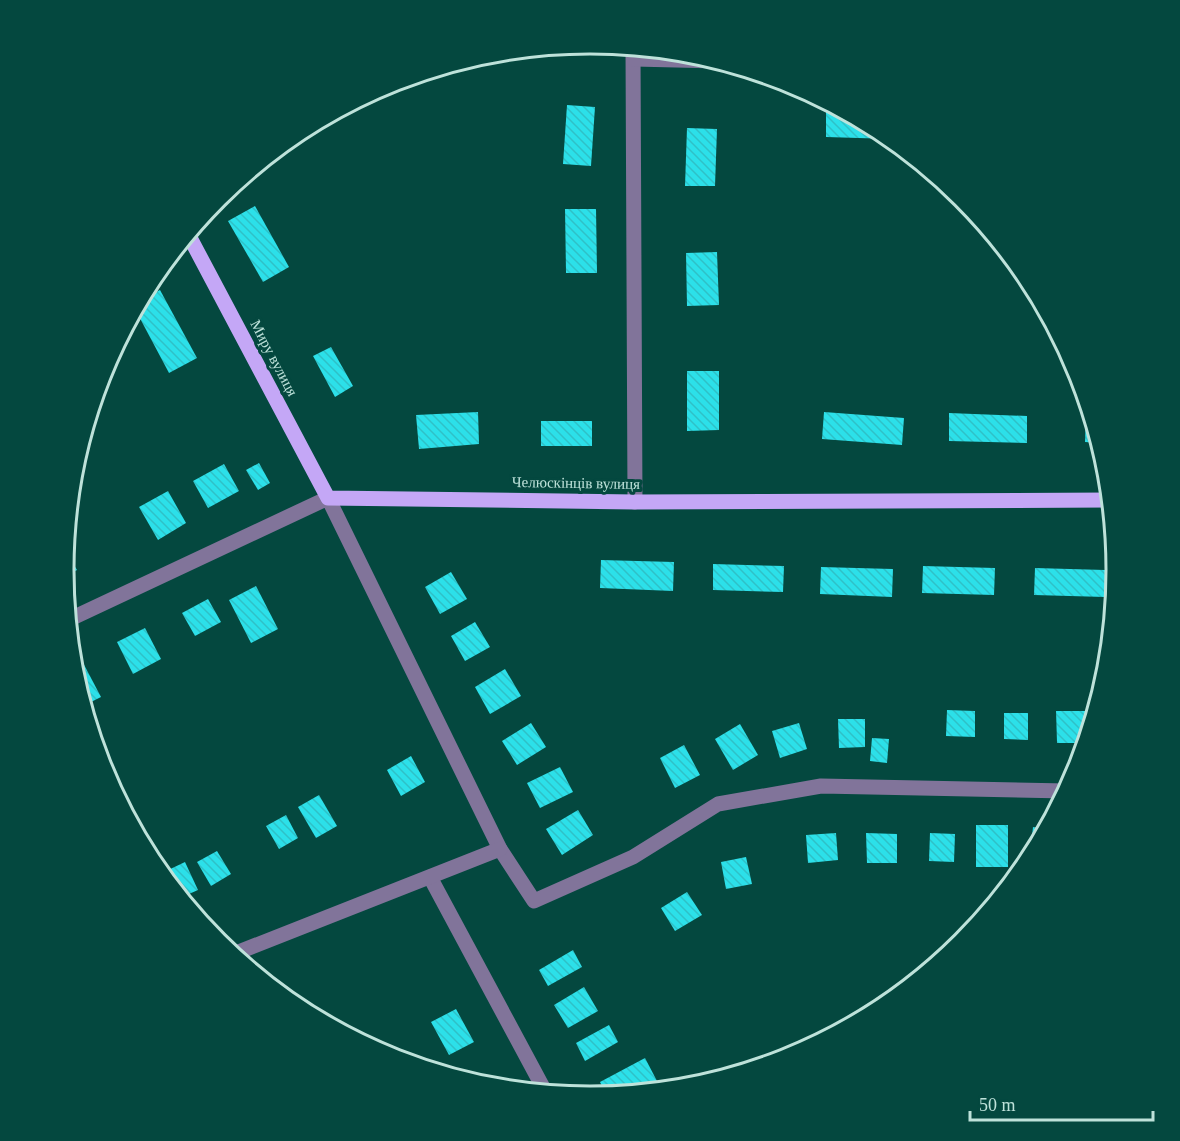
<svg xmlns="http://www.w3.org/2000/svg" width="1180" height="1141" viewBox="0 0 1180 1141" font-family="Georgia,serif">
	<defs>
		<pattern id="building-back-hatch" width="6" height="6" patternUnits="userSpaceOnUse" patternTransform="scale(1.5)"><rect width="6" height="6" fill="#2ce0e9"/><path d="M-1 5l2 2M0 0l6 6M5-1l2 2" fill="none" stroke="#2fc1c7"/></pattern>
	</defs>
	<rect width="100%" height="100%" fill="#04483f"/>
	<!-- building -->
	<g fill="url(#building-back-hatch)">
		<path d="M 567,105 L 595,107 L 591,166 L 563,164 Z"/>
		<path d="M 826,106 L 835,107 L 883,133 L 891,139 L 826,137 Z"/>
		<path d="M 687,128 L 717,129 L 715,186 L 685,186 Z"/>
		<path d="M 255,206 L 289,267 L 263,282 L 228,221 Z"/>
		<path d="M 565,209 L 596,209 L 597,273 L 566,273 Z"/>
		<path d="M 717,252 L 719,305 L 687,306 L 686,253 Z"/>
		<path d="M 160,290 L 197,358 L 169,373 L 135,309 L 139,301 Z"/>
		<path d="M 331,347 L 353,386 L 335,397 L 313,356 Z"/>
		<path d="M 687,371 L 719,371 L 719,430 L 687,431 Z"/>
		<path d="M 478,412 L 479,444 L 419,449 L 416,415 Z"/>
		<path d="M 824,412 L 904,418 L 902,445 L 822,439 Z"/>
		<path d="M 949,413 L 1027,416 L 1027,443 L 949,441 Z"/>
		<path d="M 1086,413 L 1090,413 L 1099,443 L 1085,442 Z"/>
		<rect x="541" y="421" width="51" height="25"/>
		<path d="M 259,463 L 270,483 L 258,490 L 246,470 Z"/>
		<path d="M 224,464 L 239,491 L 208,508 L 193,481 Z"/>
		<path d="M 168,491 L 186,523 L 158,540 L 139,507 Z"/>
		<path d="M 65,550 L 77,570 L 64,578 L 63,570 Z"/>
		<path d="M 601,560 L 674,562 L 673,591 L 600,588 Z"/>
		<path d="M 713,564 L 784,566 L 783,592 L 713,590 Z"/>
		<path d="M 923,566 L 995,568 L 994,595 L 922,593 Z"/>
		<path d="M 821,567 L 893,569 L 892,597 L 820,594 Z"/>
		<path d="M 1035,568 L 1105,570 L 1105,597 L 1034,595 Z"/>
		<path d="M 451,572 L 467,599 L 440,614 L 425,587 Z"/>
		<path d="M 256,586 L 278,629 L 251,643 L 229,600 Z"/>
		<path d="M 208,599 L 221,622 L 195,636 L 182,613 Z"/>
		<path d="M 475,622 L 490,647 L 465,661 L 451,636 Z"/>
		<path d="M 145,628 L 161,659 L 133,674 L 117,642 Z"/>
		<path d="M 81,659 L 101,697 L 83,706 L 72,663 Z"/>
		<path d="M 505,669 L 521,696 L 490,714 L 475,687 Z"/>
		<path d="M 947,710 L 975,711 L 975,737 L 946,736 Z"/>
		<path d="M 1056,711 L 1086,711 L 1086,743 L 1057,743 Z"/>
		<path d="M 1004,713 L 1028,713 L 1028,740 L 1004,739 Z"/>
		<path d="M 838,719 L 865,719 L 865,747 L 839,748 Z"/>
		<path d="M 531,723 L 546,747 L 517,765 L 502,741 Z"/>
		<path d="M 799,723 L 807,749 L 780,758 L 772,731 Z"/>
		<path d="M 740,724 L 758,755 L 733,770 L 715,739 Z"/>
		<path d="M 872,738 L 889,739 L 887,763 L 870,761 Z"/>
		<path d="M 684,745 L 700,775 L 675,788 L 660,758 Z"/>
		<path d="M 411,756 L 425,782 L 401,796 L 387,770 Z"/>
		<path d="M 560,767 L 573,792 L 540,808 L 527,783 Z"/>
		<path d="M 319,795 L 337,826 L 316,838 L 298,807 Z"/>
		<path d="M 578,810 L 593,835 L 562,855 L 546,829 Z"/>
		<path d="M 286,815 L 298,838 L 279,849 L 266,826 Z"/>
		<rect x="976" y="825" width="32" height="42"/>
		<path d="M 1033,827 L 1047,828 L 1037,846 L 1031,846 Z"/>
		<path d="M 836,833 L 838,860 L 808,863 L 806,835 Z"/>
		<path d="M 866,833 L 897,834 L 897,863 L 867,863 Z"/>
		<path d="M 930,833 L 955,834 L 954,862 L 929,861 Z"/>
		<path d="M 217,851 L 231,874 L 211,886 L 197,862 Z"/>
		<path d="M 746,857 L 752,884 L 726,889 L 721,862 Z"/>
		<path d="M 185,862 L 198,890 L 180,898 L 170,886 L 164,872 Z"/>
		<path d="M 687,892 L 702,915 L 675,931 L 661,908 Z"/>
		<path d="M 573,950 L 582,967 L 548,986 L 539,970 Z"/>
		<path d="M 584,987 L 598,1011 L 568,1028 L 554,1005 Z"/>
		<path d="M 456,1009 L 474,1042 L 449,1055 L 431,1022 Z"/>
		<path d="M 609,1025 L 618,1042 L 585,1061 L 576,1043 Z"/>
		<path d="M 386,1045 L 395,1059 L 376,1051 Z"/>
		<path d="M 645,1058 L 657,1081 L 635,1093 L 607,1096 L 600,1082 Z"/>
		<path d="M 494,1078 L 500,1089 L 479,1085 Z"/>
	</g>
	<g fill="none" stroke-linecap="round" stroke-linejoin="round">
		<!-- minor -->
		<g stroke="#81749a" stroke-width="15">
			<path d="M 633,48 L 635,502"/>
			<path d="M 634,59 L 718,61"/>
			<path d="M 68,620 L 328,498 L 500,849 L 534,901 L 633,857 L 718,804 L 821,786 L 1067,791"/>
			<path d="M 430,877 L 546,1093"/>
			<path d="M 231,955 L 500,849"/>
		</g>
		<!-- major -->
		<path stroke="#c4a7f6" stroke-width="15" d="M 188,234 L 328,498 L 635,502 L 1110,500"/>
	</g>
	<g text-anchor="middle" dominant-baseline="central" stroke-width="6" stroke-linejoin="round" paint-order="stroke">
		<!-- street labels -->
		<g font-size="15" fill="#bee2da" stroke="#04483f">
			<text transform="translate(274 358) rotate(62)">Миру вулиця</text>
			<text transform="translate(576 483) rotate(1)">Челюскінців вулиця</text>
		</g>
	</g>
	<!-- crop -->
	<path d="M0 0H1180V1141H0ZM74 570a516 516 0 1 1 1032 0a516 516 0 1 1-1032 0Z" fill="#04483f" fill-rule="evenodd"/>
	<path fill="none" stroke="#bee2da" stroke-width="3" d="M74 570a516 516 0 1 1 1032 0a516 516 0 1 1-1032 0Z"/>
	<!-- scale -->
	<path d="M970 1111v9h183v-9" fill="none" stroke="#bee2da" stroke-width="3"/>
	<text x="979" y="1111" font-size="18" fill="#bee2da" stroke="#04483f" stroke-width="4.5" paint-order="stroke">50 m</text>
</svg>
